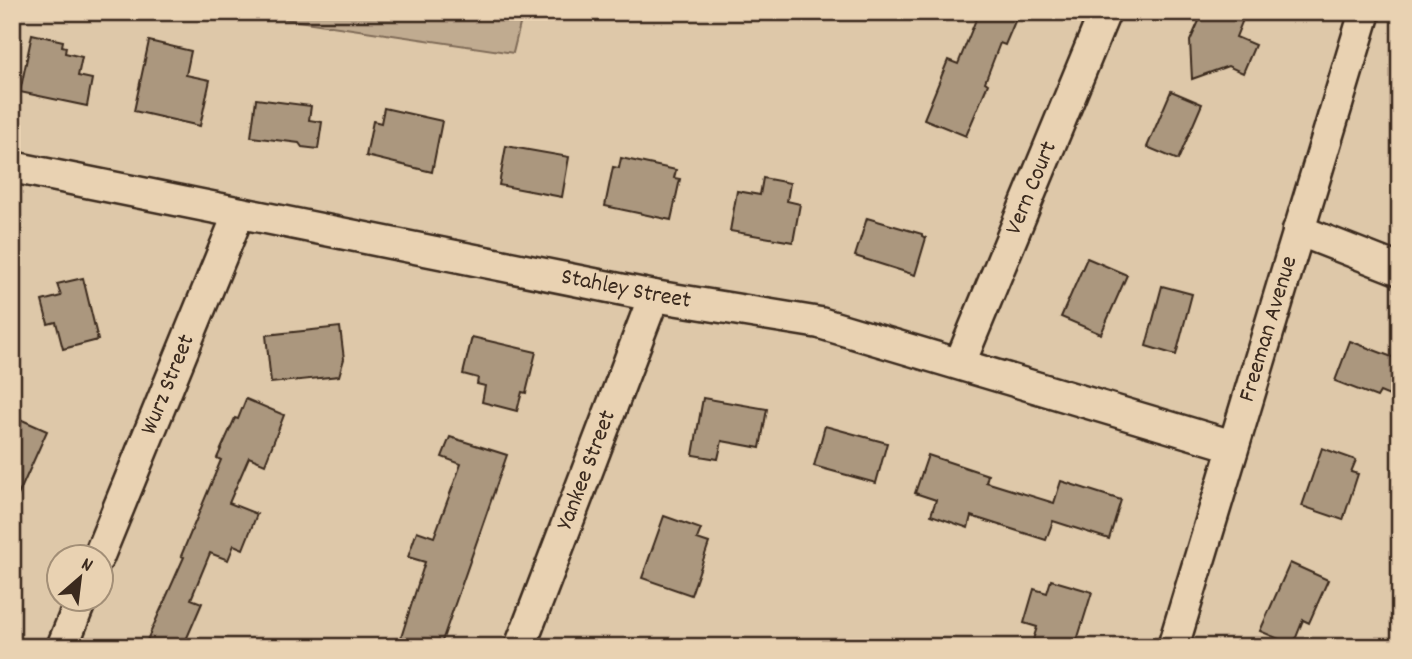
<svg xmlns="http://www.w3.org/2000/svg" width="1412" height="659" viewBox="0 0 1412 659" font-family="Dekko,sans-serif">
	<rect width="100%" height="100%" fill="#dec8a9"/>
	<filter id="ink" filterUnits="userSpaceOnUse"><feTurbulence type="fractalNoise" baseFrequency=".0143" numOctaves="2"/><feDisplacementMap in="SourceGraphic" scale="14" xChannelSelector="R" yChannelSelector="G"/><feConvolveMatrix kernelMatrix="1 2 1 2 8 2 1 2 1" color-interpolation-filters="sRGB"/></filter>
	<g filter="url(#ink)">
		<!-- green -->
		<path fill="#c0ab90" stroke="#7e6a57" stroke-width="2" d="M 237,12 L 523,12 L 513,53 Z"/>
		<!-- building -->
		<g fill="#ab977e" stroke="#3b2a1e" stroke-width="2">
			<path d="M 979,12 L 1019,12 L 1005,45 L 1000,43 L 985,82 L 988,84 L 966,136 L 924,119 L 948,60 L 958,64 Z"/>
			<path d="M 1203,12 L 1246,12 L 1236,37 L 1255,45 L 1243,73 L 1228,66 L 1192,79 L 1190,41 Z"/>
			<path d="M 32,34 L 63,41 L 62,46 L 66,47 L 65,53 L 82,57 L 78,76 L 92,79 L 87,106 L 20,92 Z"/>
			<path d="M 149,41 L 191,51 L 186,75 L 210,80 L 200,126 L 134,111 Z"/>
			<path d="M 1171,91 L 1202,104 L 1178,160 L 1147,147 Z"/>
			<path d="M 256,99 L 311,106 L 309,120 L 322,122 L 318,149 L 302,147 L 299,143 L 251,137 Z"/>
			<path d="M 384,108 L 442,121 L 432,172 L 366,156 L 373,121 L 381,123 Z"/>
			<path d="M 506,146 L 569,157 L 562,197 L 499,185 Z"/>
			<path d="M 621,158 L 676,170 L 674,178 L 680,179 L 671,220 L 605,206 L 613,167 L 619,168 Z"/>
			<path d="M 763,178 L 790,183 L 787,201 L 800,204 L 793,242 L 730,231 L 737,191 L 760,195 Z"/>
			<path d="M 867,218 L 922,234 L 922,236 L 926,238 L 915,275 L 855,256 Z"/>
			<path d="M 1087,258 L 1127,275 L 1101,334 L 1061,317 Z"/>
			<path d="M 83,278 L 98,340 L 63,349 L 56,322 L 48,324 L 42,301 L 61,296 L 57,284 Z"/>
			<path d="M 1162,286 L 1192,294 L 1176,355 L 1146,346 Z"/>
			<path d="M 340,327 L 344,359 L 339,376 L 271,383 L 266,335 Z"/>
			<path d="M 472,337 L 536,352 L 526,393 L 522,392 L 517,411 L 482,402 L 485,386 L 477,384 L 478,378 L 463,374 Z"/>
			<path d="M 1350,341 L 1400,360 L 1400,378 L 1392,397 L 1380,392 L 1377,397 L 1335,381 Z"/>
			<path d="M 703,398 L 767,409 L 760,448 L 722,441 L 718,459 L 693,455 Z"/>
			<path d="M 246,399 L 284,415 L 265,464 L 249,457 L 229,503 L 257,514 L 243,549 L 234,545 L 228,560 L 210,553 L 191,599 L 202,603 L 183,647 L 144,647 L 184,557 L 181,556 L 221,460 L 217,458 L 235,418 L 238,419 Z"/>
			<path d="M 22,420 L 47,431 L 12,509 L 12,442 Z"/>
			<path d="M 825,426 L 887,443 L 876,483 L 814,466 Z"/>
			<path d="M 450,437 L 507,455 L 440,647 L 398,647 L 425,562 L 408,557 L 417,531 L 434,537 L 461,464 L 442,457 Z"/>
			<path d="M 1322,448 L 1356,460 L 1351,472 L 1358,474 L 1343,520 L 1302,506 Z"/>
			<path d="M 928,455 L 988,475 L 986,482 L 1054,503 L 1061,481 L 1121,500 L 1109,539 L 1053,521 L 1046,540 L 971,516 L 968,528 L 931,515 L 936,500 L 915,493 Z"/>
			<path d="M 664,516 L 701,529 L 697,539 L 709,543 L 691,595 L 642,578 Z"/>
			<path d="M 1290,563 L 1328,580 L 1309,623 L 1303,620 L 1293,645 L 1260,631 Z"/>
			<path d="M 1051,580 L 1092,592 L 1075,647 L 1053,647 L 1033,640 L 1037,627 L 1024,623 L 1034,589 L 1047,593 Z"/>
		</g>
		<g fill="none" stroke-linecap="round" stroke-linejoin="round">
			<defs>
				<g id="minor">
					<path id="s1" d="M 12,167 L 654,296 L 820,323 L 1233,446"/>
					<path d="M 1298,230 L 1400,270"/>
					<path id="s2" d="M 960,363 L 1105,12"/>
					<path id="s3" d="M 98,558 L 239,213"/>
					<path d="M 62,647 L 81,600"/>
					<path id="s4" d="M 520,647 L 654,296"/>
					<path id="s5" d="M 1173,647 L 1365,12"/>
				</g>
			</defs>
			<!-- minor casing -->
			<use href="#minor" stroke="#3b2a1e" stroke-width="35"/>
			<!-- minor -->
			<use href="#minor" stroke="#e9d2b2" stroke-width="30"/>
		</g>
	</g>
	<g text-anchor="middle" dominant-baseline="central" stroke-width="5" stroke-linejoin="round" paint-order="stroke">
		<!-- street labels -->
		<g font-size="24" fill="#3b2a1e" stroke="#e9d2b2">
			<text stroke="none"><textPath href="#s2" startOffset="189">Vern Court</textPath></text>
			<text stroke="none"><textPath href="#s1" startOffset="626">Stahley Street</textPath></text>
			<text stroke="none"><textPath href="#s5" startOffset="332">Freeman Avenue</textPath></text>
			<text stroke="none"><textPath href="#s3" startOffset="187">Wurz Street</textPath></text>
			<text stroke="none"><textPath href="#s4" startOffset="189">Yankee Street</textPath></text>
		</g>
	</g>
	<!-- margin -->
	<rect width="1412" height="659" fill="none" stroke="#e9d2b2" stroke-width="42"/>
	<rect x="21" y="21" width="1370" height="617" fill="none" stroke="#3b2a1e" stroke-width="2.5" filter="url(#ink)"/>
	<!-- north arrow -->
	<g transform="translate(80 578) rotate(28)"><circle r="33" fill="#e9d2b2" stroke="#a38f77" stroke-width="2"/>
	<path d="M0-5L12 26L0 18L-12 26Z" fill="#3b2a1e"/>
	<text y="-10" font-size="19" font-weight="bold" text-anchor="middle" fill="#3b2a1e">N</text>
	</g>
</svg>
